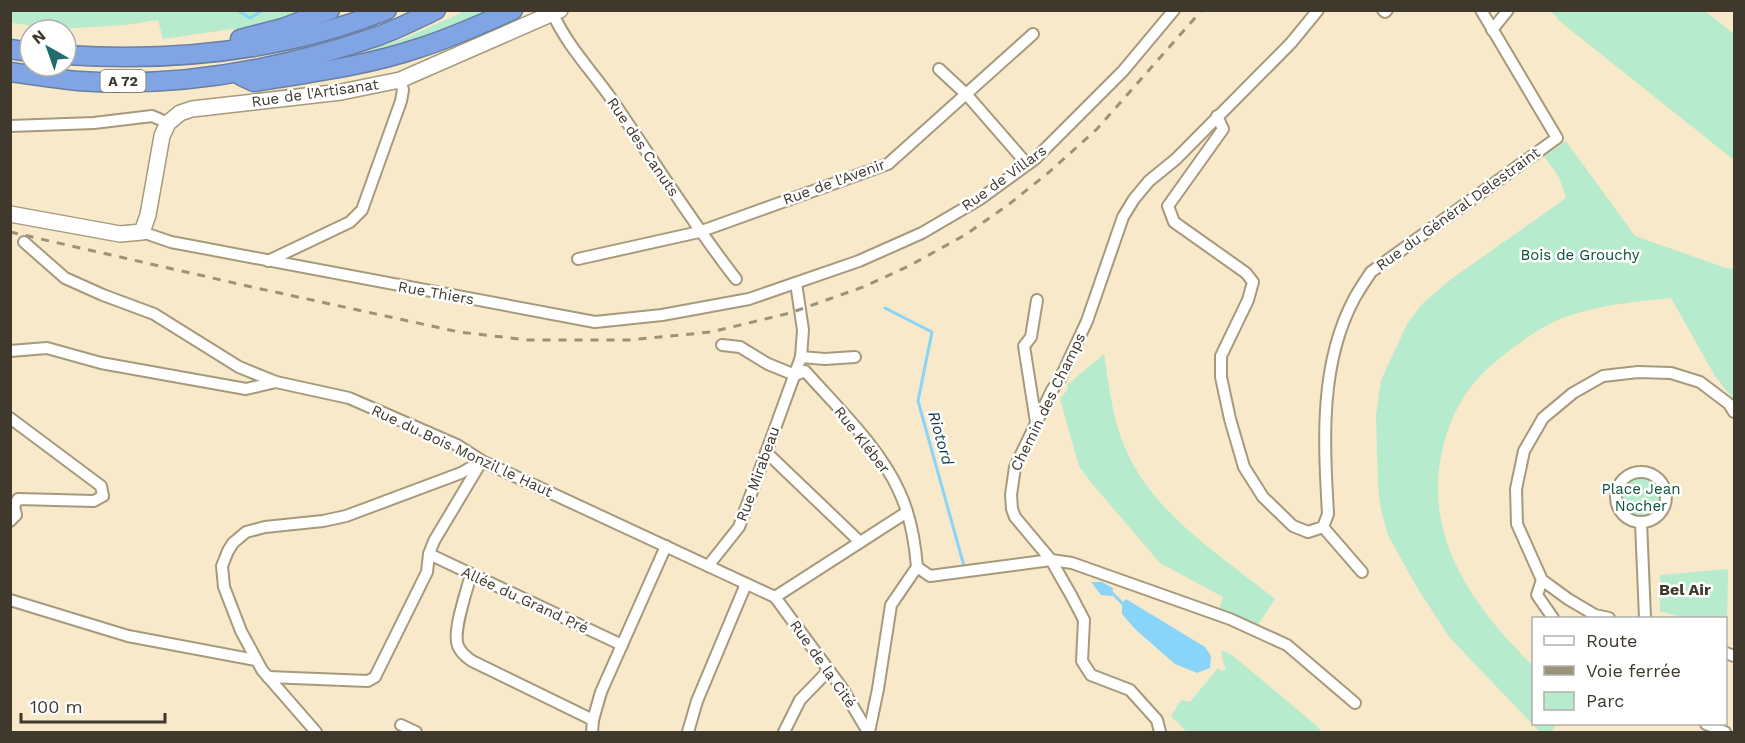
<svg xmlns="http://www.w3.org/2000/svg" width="1745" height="743" viewBox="0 0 1745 743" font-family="'Work Sans',sans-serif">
	<rect width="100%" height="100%" fill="#f7e9c9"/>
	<!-- green -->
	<g fill="#b6eccd">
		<path d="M 11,10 L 308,11 L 281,22 L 163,39 L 158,20 L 125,25 L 59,29 L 11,23 Z"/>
		<path d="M 465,11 L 503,11 L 437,37 L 348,58 L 410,36 Z"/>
		<path d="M 1550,11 L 1705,11 L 1734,34 L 1734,160 L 1557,19 L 1558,18 Z"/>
		<path d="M 1566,141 L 1635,236 L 1726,268 L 1734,269 L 1734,400 L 1715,376 L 1671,298 C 1634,302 1604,304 1568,316 C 1550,322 1533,333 1517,345 C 1500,357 1483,371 1470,388 C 1440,428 1430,487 1445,536 C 1459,586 1497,630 1533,666 L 1534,724 L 1557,724 L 1551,732 L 1540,732 L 1450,638 L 1416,586 L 1388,535 L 1381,510 L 1378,486 L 1376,415 L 1381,380 L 1407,324 L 1422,304 L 1450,280 L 1566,198 L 1559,177 L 1544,156 Z"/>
		<path d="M 1104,354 C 1109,385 1112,418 1125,448 C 1154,515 1220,555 1275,599 L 1257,626 L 1219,610 L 1223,597 L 1160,563 L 1089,480 L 1079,466 L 1060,399 L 1068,389 L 1067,385 Z"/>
		<circle cx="1641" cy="498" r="20"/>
		<path d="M 1728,569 L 1727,631 L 1726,631 L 1726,618 L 1686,618 L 1660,611 L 1660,575 Z"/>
		<path d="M 1221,650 L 1232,655 L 1318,727 L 1321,732 L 1187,732 L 1171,716 L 1181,700 L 1190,702 L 1218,668 L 1222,671 L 1226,669 L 1223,662 Z"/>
	</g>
	<!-- water -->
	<g fill="#89d5f9">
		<path d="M 1091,582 L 1102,582 L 1113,588 L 1112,596 L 1101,595 Z"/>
		<path d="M 1126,599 L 1205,647 L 1211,656 L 1210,668 L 1197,673 L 1175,664 L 1135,629 L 1122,614 L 1122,603 Z"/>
	</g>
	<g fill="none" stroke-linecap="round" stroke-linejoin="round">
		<!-- stream -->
		<g stroke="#89d5f9" stroke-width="3">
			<path d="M 237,10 L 250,18 L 263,10"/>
			<path d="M 885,308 L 932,332 L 918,401 L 964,566"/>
			<path d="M 1112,593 L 1122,603"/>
		</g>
		<defs>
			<g id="street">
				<path d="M 1383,10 L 1385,12 L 1387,10"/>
				<path d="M 553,14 C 567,45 590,69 610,97 C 652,158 690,220 736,279"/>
				<path d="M 1492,30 L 1508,10"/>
				<path d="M 939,69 L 967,95 L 1027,164"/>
				<path d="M 1217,116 L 1223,129 L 1168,206 L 1174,222 L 1246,273 L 1253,282 L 1248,300 L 1221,356 L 1221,377 L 1230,419 L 1244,467 L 1263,497 L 1293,526 L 1308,532 L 1323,527 L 1328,514 C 1324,442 1319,365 1354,299 C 1359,290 1365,281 1371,272 L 1557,138 L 1481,10"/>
				<path d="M 10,126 L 94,123 L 152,116 L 168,123"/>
				<path d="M 142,232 L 171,242 L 595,322 L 662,315 L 749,299 L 859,261 L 922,233 L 980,199 L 1035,159 L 1123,71 L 1174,10"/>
				<path d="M 24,242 L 65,278 L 103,295 L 154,314 L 239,367 L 276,382 L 349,398 L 457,445 L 482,461 L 775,597 L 842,688 L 868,732"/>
				<path d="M 578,259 L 699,232 L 888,164 L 1033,34"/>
				<path d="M 268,261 L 350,222 L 362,210 L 401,101 L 403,90 L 400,80"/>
				<path d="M 796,283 L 803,330 L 801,357"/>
				<path d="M 722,345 L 740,347 L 768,364 L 795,375"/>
				<path d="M 10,351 L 47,348 L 101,363 L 246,389 L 276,382"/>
				<path d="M 795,375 L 805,371 C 836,406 880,448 899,491 C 910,514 915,542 917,567 L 891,605 L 878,689 L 869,732"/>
				<path d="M 10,418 L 101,486 L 103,496 L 94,501 L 18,499 L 14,506 L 16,515 L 10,521"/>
				<path d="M 1036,422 L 1024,346 L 1031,337 L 1037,300"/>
				<path d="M 766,452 L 860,542"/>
				<circle cx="1641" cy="497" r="25"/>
				<path d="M 1641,522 L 1645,618"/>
				<path d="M 1323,527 L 1362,572"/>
				<path d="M 429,554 L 622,645"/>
				<path d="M 708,566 L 739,527 L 801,357 L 825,359 L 855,357"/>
				<path d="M 917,567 L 930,576 L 1051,560 L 1072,563 L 1230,619 L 1287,645 L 1355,703"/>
				<path d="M 471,574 C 467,591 452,631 458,646 C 461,653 466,657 472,661 L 593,720"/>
				<path d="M 1542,580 L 1537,595 L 1553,618"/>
				<path d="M 775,597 L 907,512"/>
				<path d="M 10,600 L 128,636 L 256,660"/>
				<path d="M 1609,618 L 1595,615 L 1568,599 L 1542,580 L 1517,524 L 1516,489 L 1524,451 L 1543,418 L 1573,393 L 1603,376 L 1638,372 L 1671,373 L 1700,382 L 1729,404 L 1734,412"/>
				<path d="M 1726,653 L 1734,656"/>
				<path d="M 268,677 L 368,681 L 375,677 L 427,572 L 429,554 L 434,541 L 480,464"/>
				<path d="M 1706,724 L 1725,732"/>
				<path d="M 401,725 L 416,732"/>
				<path d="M 316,732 L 262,670 L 241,631 L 224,587 L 222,566 L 228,551 L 233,543 L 246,532 L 265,527 L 323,521 L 346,516 L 461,473 L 482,461"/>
				<path d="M 592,732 L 593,720 L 601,692 L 666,546"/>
				<path d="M 688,732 L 697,701 L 746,584"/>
				<path d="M 784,732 L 800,700 L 829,670"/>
				<path d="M 1160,732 L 1157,720 L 1130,690 L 1091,675 L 1082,661 L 1084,620 L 1071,595 L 1051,560 L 1015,517 L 1012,509 L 1011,495 L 1015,467 L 1052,390 L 1060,379 L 1087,321 L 1123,217 L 1134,199 L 1149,181 L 1176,159 L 1291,43 L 1318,10"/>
			</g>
			<path id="secondary" d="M 10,214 L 120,234 L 142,232 L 148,215 L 162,136 L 168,123 L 180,113 L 192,109 L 341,92 L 400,80 L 560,10"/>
			<g id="highway">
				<path d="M 240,39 L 283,28 L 330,10"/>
				<path d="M 10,49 L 30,52"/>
				<path d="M 66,55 C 176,62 285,51 387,10"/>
				<path d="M 10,72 C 33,75 56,79 78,81 C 179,88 282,69 378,36 C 398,29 417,19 436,10"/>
				<path d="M 241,76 L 254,82 C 309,73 366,66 419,48 C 451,38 482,24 513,10"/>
			</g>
		</defs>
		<!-- street casing -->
		<use href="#street" stroke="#a69a7c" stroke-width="14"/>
		<!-- secondary casing -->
		<use href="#secondary" stroke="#a69a7c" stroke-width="18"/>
		<!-- highway casing -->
		<use href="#highway" stroke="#697fa4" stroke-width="21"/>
		<!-- street -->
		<use href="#street" stroke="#fff" stroke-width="10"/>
		<!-- secondary -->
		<use href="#secondary" stroke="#fff" stroke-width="15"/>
		<!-- highway -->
		<use href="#highway" stroke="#80a4e4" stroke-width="18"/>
		<!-- rail -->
		<path stroke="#9b927b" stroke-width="3" stroke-dasharray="8 8" stroke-linecap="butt" d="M 10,232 L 252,287 L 459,332 L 528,340 L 629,340 L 711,332 L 790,313 L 863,287 L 909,266 L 965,235 L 1008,205 L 1048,173 L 1097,129 L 1202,10"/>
	</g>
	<g text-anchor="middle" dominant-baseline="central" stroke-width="5" stroke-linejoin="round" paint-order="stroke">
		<!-- shield labels -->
		<rect fill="#fff" stroke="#78746b" stroke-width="1.5" x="100.5" y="70" width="45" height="22" rx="4.5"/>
		<g font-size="14" font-weight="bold" fill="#3e392c">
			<text x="123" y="81">A 72</text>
		</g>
		<!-- street labels -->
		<g font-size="15" fill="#3e392c" stroke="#fff">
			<text transform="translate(315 93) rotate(-8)">Rue de l'Artisanat</text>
			<text transform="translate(643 147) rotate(56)">Rue des Canuts</text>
			<text transform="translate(1004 178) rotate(-36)">Rue de Villars</text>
			<text transform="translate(834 182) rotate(-20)">Rue de l'Avenir</text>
			<text transform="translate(1458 209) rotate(-36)">Rue du Général Delestraint</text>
			<text transform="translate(436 293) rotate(10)">Rue Thiers</text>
			<text transform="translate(1048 402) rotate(-64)">Chemin des Champs</text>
			<text transform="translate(862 440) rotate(52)">Rue Kléber</text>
			<text transform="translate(462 451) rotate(25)">Rue du Bois Monzil le Haut</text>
			<text transform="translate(758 474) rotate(-70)">Rue Mirabeau</text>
			<text transform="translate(525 600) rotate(25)">Allée du Grand Pré</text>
			<text transform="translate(823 664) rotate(55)">Rue de la Cité</text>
		</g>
		<!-- park labels -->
		<g font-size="15" fill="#085335" stroke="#fff">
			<text x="1580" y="255">Bois de Grouchy</text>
			<text x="1641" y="489">Place Jean<tspan x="1641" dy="17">Nocher</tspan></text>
		</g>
		<!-- water labels -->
		<g font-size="16" font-style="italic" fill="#0c3a4c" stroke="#fff">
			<text transform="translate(941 438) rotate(74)">Riotord</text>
		</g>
		<!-- neighbourhood labels -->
		<g font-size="16" font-weight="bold" fill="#3e392c" stroke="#fff">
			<text x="1685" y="589">Bel Air</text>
		</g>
	</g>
	<!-- border -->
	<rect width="1745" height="743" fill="none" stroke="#3e392c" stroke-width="24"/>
	<!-- legend -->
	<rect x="1532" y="617" width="195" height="108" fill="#ffffff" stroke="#b2b0ab" stroke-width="1.5"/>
	<rect x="1544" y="636" width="30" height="9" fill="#ffffff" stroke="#b2b0ab" stroke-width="1.5"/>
	<text x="1586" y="647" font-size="18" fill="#3e392c">Route</text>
	<rect x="1544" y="666" width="30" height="9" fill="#9b927b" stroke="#b2b0ab" stroke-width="1.5"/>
	<text x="1586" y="677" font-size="18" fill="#3e392c">Voie ferrée</text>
	<rect x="1544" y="692" width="30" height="18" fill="#b6eccd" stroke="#b2b0ab" stroke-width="1.5"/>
	<text x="1586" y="707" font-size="18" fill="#3e392c">Parc</text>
	<!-- north arrow -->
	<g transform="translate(48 48) rotate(320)"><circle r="28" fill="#ffffff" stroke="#b2b0ab" stroke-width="1.5"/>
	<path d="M0-4.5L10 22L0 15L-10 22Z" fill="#216d6e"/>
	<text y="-9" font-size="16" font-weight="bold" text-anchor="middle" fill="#3e392c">N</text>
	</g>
	<!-- scale -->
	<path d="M21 713v9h144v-9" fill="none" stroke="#3e392c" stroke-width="3"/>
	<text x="30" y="713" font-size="18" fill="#3e392c" stroke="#ffffff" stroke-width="4.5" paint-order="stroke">100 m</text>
</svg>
